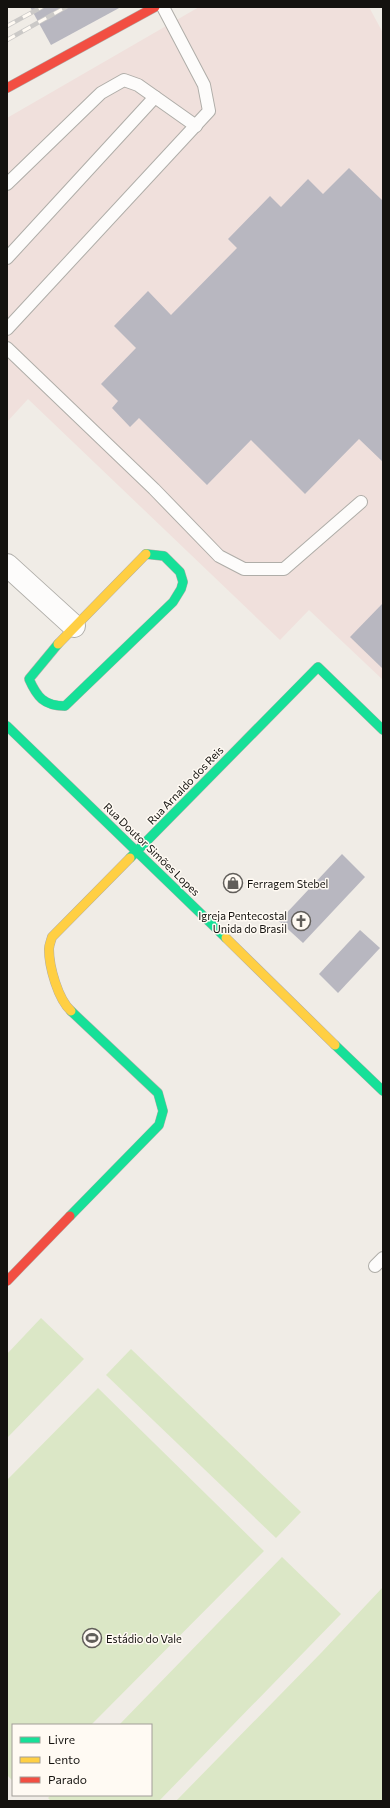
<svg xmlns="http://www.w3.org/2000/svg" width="390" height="1808" viewBox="0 0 390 1808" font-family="Commissioner,sans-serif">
	<rect width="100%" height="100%" fill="#f0ece6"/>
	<!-- industrial -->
	<path fill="#f0e0dc" d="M 199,7 L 369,7 L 383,33 L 383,680 L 309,610 L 280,640 L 28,399 L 7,422 L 7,118 Z"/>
	<!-- green -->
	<g fill="#dbe7c6">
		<path d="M 41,1318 L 84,1359 L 7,1438 L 7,1354 Z"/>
		<path d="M 131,1349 L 301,1512 L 276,1538 L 106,1375 Z"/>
		<path d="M 98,1388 L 264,1551 L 91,1725 L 13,1725 L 13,1781 L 7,1775 L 7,1480 Z"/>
		<path d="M 282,1557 L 341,1614 L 159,1801 L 51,1801 L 48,1798 L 51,1795 L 151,1795 L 151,1725 L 119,1725 Z"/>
		<path d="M 383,1587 L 383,1801 L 176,1801 L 321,1653 Z"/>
	</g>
	<!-- building -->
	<g fill="#b8b7c0">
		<path d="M 30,7 L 121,7 L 51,45 Z"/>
		<path d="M 349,168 L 383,201 L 383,462 L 359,439 L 305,494 L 251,440 L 207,485 L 139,418 L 130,427 L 112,408 L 118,401 L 101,384 L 136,348 L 114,326 L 148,291 L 171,315 L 237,248 L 228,239 L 270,196 L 281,207 L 308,179 L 323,194 Z"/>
		<path d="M 383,603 L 383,669 L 350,637 Z"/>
		<path d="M 342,854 L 365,877 L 303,943 L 279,921 Z"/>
		<path d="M 360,930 L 380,948 L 338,993 L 319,974 Z"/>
	</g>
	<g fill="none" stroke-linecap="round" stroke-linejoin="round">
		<defs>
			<g id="lane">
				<path d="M 7,184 L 101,93 L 124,80 L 138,85 L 196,126"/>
				<path d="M 7,258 L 155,97"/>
				<path d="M 7,329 L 209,111 L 204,85 L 163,7"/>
				<path d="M 7,348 L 154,489 L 219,556 L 244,569 L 284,569 L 361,502"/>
				<path d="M 375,1266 L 383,1258"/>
			</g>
			<path id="street" d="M 7,565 L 74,626"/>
			<g id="fast">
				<path d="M 58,644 L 29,679 C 37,697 44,706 65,706 L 173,602 L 181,589 L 183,582 L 180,572 L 164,556 L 146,554"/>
				<path d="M 7,726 L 226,938"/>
				<path d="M 130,858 L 318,667 L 383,730"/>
				<path d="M 335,1045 L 383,1091"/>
				<path d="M 70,1216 L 159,1125 L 163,1111 L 158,1093 L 71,1011"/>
			</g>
			<g id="slow">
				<path d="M 58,644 L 146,554"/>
				<path d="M 226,938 L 335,1045"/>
				<path d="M 71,1011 C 58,999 49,967 49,949 C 49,945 51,941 52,937 L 130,858"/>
			</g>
			<g id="jam">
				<path d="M 7,88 L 155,7"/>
				<path d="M 7,1281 L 70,1216"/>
			</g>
		</defs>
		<!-- lane casing -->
		<use href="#lane" stroke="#afada8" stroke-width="14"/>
		<!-- street casing -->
		<use href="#street" stroke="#afada8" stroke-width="24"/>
		<!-- fast casing -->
		<use href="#fast" stroke="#afada8" stroke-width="10"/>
		<!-- slow casing -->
		<use href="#slow" stroke="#afada8" stroke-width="10"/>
		<!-- jam casing -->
		<use href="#jam" stroke="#afada8" stroke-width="10"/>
		<!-- lane -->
		<use href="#lane" stroke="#fdfcfb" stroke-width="12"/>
		<!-- street -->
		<use href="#street" stroke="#fdfcfb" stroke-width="22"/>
		<!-- fast -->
		<use href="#fast" stroke="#16e098" stroke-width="9"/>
		<!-- slow -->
		<use href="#slow" stroke="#ffcf43" stroke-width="9"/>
		<!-- jam -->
		<use href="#jam" stroke="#f24e42" stroke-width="9"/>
		<defs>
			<g id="rail">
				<path d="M 7,26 L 42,7"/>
				<path d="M 7,40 L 66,7"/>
			</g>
		</defs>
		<!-- rail casing -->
		<use href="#rail" stroke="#cbc9c7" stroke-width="4.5"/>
		<!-- rail -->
		<use href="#rail" stroke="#fffaf3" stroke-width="3" stroke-dasharray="9" stroke-linecap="butt"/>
	</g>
	<!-- icons -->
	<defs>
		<symbol id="shop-ring" viewBox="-11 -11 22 22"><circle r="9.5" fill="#fffaf3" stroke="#615e5a" stroke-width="1.5"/><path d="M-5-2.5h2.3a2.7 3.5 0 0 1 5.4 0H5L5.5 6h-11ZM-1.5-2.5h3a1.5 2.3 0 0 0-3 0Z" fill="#615e5a"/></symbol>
		<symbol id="church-ring" viewBox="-11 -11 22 22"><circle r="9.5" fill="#fffaf3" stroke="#615e5a" stroke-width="1.5"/><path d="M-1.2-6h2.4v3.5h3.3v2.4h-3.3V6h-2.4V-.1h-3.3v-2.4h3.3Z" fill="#615e5a"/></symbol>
		<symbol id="stadium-ring" viewBox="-11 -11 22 22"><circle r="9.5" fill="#fffaf3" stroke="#615e5a" stroke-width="1.5"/><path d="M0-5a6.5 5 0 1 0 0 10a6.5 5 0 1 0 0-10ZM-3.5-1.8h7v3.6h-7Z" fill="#615e5a"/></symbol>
	</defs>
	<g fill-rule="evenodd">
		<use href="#shop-ring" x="222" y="872" width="22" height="22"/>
		<use href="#church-ring" x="290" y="910" width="22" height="22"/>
		<use href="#stadium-ring" x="81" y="1627" width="22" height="22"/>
	</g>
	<g text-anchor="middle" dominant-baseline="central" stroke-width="3" stroke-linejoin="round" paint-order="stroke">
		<!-- street labels -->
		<g font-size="11" fill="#14120f" stroke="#fffaf3">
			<text transform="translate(185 785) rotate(-46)">Rua Arnaldo dos Reis</text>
			<text transform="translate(152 849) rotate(44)">Rua Doutor Simões Lopes</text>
		</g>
		<!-- poi labels -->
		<g font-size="11" fill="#14120f" stroke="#fffaf3" text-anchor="start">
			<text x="247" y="883">Ferragem Stebel</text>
			<text x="287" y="915" text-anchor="end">Igreja Pentecostal<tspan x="287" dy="13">Unida do Brasil</tspan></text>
			<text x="106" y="1638">Estádio do Vale</text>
		</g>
	</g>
	<!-- border -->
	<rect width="390" height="1808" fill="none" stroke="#14120f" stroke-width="16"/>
	<!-- legend -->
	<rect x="12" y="1724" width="140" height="72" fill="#fffaf3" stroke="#a19d98"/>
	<rect x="20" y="1737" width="20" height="6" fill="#16e098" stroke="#a19d98"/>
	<text x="48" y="1744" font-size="12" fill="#14120f">Livre</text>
	<rect x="20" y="1757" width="20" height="6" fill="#ffcf43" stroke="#a19d98"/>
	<text x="48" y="1764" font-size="12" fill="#14120f">Lento</text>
	<rect x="20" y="1777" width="20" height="6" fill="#f24e42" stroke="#a19d98"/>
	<text x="48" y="1784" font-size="12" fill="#14120f">Parado</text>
</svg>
